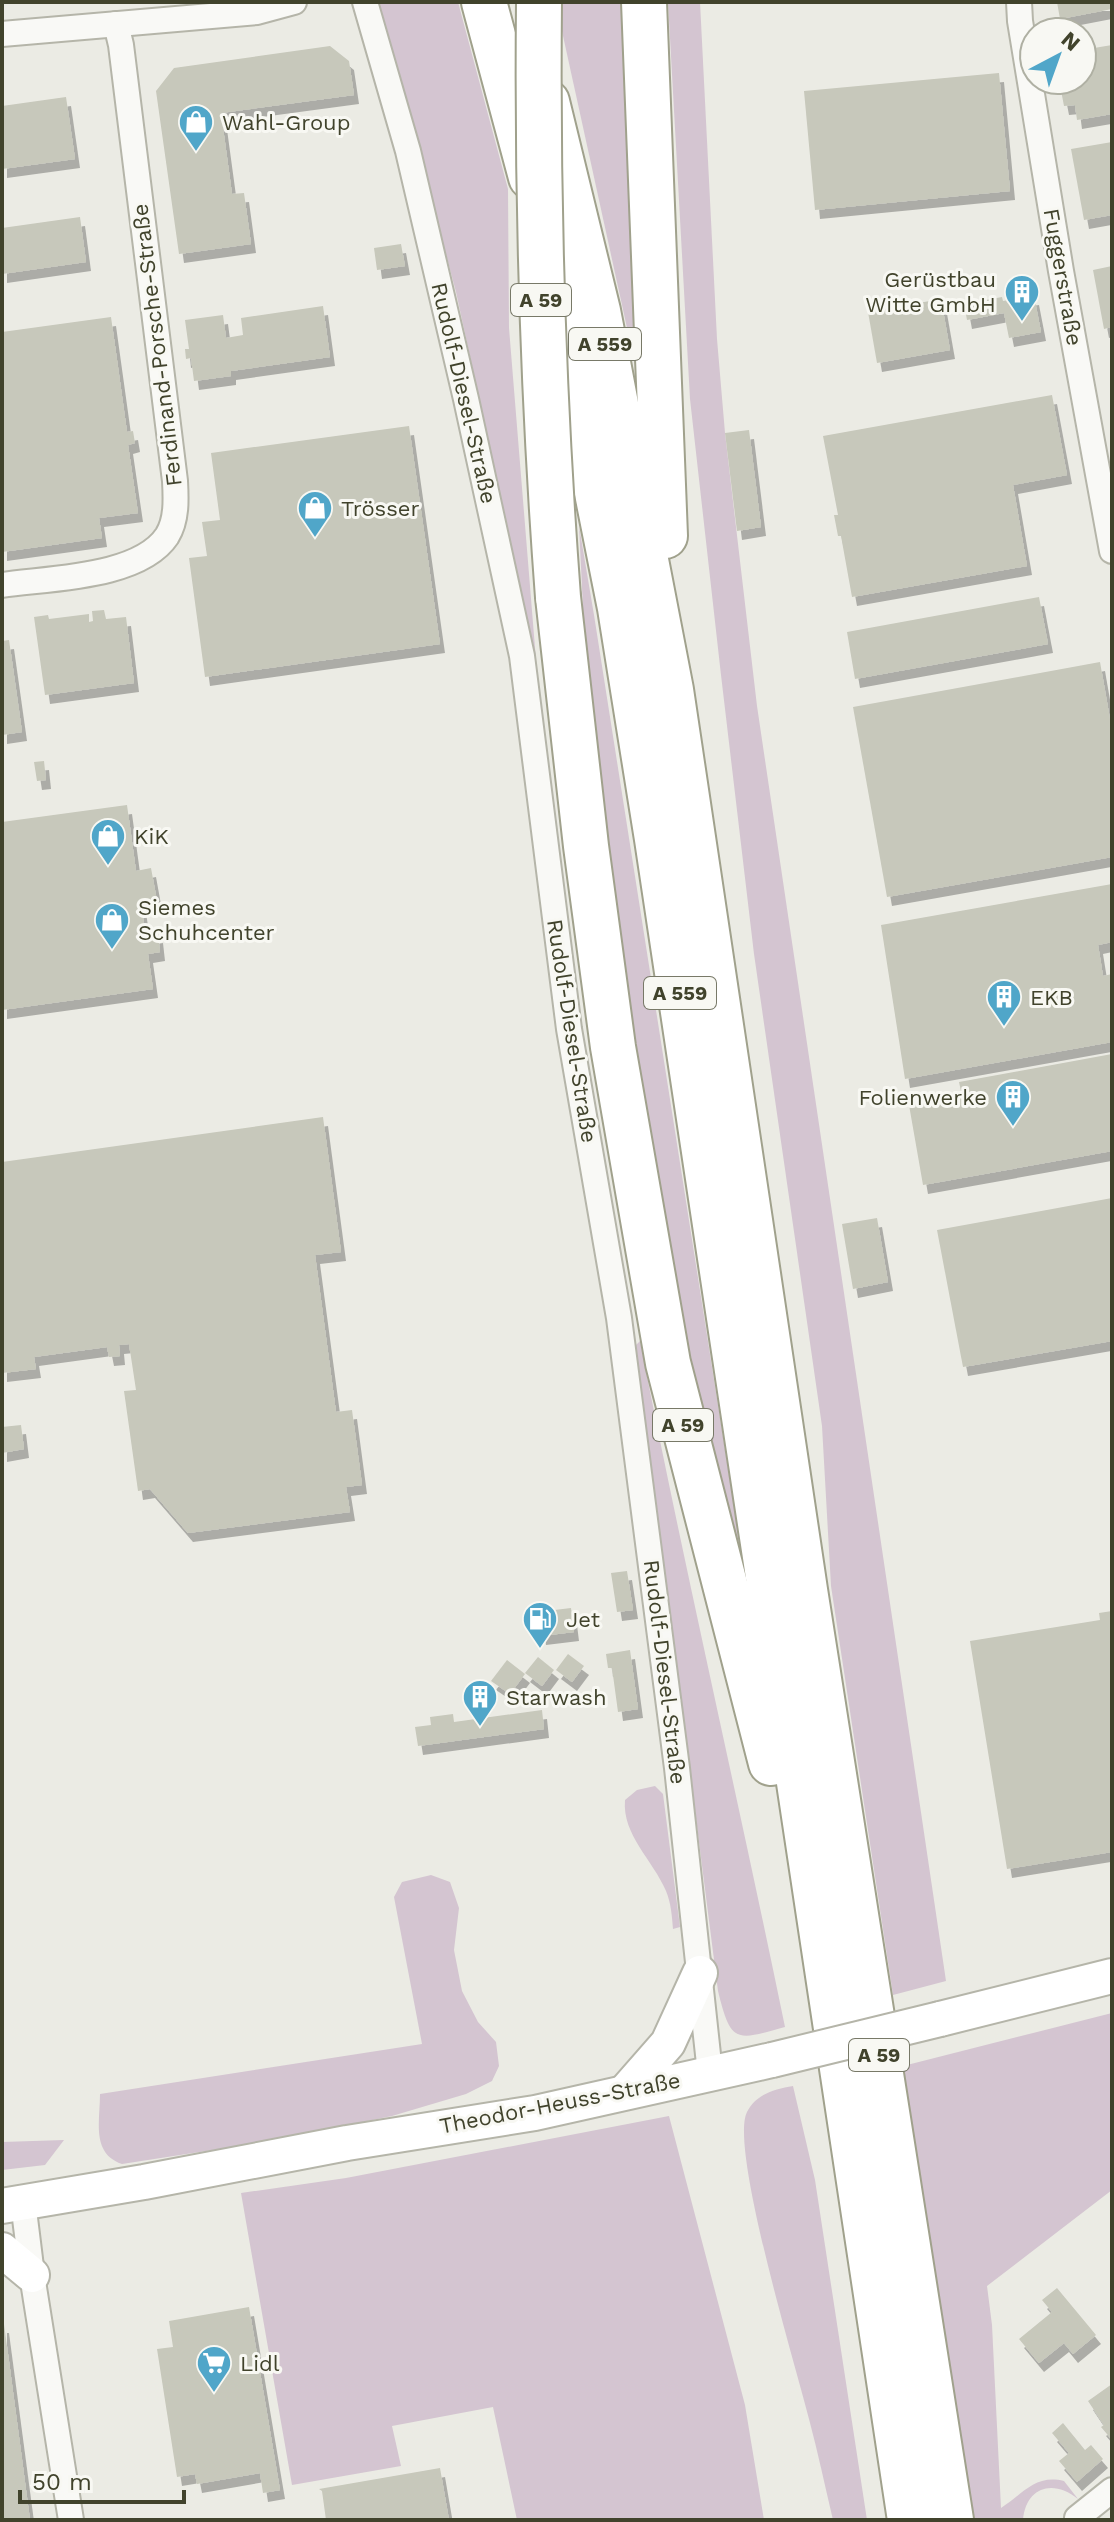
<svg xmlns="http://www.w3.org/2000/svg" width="1114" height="2522" viewBox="0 0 1114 2522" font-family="'Work Sans',sans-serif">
	<defs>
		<filter id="shadow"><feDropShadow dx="5" dy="9" stdDeviation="0" flood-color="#0004"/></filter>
	</defs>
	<rect width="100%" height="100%" fill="#ebebe4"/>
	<!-- green -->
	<g fill="#d4c5d1">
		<path d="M 379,2 L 458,2 L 508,189 L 509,328 L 536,660 L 530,647 L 517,573 L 456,292 Z"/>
		<path d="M 558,2 L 627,2 L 647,419 L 558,13 Z"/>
		<path d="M 668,2 L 700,2 L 717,339 L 725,433 L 757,706 L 946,1981 L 893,1995 L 831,1586 L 822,1426 L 754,954 L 721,675 L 690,399 Z"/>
		<path d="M 579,526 L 594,615 L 747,1590 L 686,1348 L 632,1030 L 574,607 L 583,608 Z"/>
		<path d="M 640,1341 C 685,1571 738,1798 785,2027 C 736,2041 731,2044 718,1991 L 653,1481 L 633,1348 Z"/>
		<path d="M 655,1786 L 663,1794 L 680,1927 L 673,1929 C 672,1916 671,1903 666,1891 C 653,1860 622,1835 625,1800 L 637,1790 Z"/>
		<path d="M 431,1875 L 450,1882 L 459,1908 L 454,1950 L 462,1991 L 478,2022 L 496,2042 L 499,2066 L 492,2081 L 466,2094 L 392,2116 L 264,2142 L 122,2164 C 91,2153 100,2122 100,2094 L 422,2044 L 394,1897 L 402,1882 Z"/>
		<path d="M 1112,2013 L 1112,2190 L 987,2286 L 992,2325 L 1001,2508 C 1023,2494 1035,2474 1064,2481 L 1078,2499 C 1054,2479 1026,2486 1023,2520 L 971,2520 L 903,2066 Z"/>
		<path d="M 793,2086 L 815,2180 L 867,2520 L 833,2520 C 825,2486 818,2453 809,2419 C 797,2370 729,2148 747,2112 C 756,2094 775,2089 793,2086 Z"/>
		<path d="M 669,2116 L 745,2405 L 764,2520 L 517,2520 L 493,2407 L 392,2426 L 401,2466 L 292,2485 L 241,2193 L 346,2178 Z"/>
		<path d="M 64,2140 L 45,2165 L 2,2170 L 2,2142 Z"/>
	</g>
	<!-- building -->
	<g fill="#c7c8bb" filter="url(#shadow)">
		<path d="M 1057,2 L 1112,2 L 1112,9 L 1060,19 Z"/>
		<path d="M 1112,45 L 1112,114 L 1077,120 L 1075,105 L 1064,106 L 1059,80 L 1082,80 L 1082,50 Z"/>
		<path d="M 330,46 L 349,61 L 354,95 L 221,113 L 232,194 L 244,193 L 251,244 L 179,254 L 156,91 L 174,68 Z"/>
		<path d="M 999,73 L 1010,191 L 815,210 L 804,91 Z"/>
		<path d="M 66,97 L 75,159 L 2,169 L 2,106 Z"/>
		<path d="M 1112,142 L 1112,215 L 1084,220 L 1071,149 Z"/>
		<path d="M 80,217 L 86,262 L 2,274 L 2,228 Z"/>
		<path d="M 401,244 L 405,266 L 377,270 L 374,248 Z"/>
		<path d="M 1112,266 L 1112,327 L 1104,329 L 1093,270 Z"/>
		<path d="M 1034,296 L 1041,332 L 1009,338 L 1004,313 L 967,320 L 964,304 L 1002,297 L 1003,301 Z"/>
		<path d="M 941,299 L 950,350 L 877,363 L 868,312 Z"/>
		<path d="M 323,306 L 330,357 L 231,371 L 231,376 L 194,381 L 191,358 L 186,359 L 185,349 L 189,349 L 185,320 L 223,315 L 226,338 L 243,335 L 241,318 Z"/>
		<path d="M 111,317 L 127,432 L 133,431 L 135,443 L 128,445 L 138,513 L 99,518 L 102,538 L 2,552 L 2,332 Z"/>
		<path d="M 1052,395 L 1067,475 L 1013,485 L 1027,566 L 852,597 L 841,536 L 838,536 L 834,515 L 838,515 L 823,436 Z"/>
		<path d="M 409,426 L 440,644 L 205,677 L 189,558 L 207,556 L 202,522 L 220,520 L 211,453 Z"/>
		<path d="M 749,430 L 761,527 L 737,531 L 725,433 Z"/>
		<path d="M 1039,597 L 1048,644 L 855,679 L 847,632 Z"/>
		<path d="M 104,610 L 106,619 L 126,617 L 134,683 L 45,695 L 34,617 L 48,615 L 49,619 L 89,614 L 89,622 L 93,621 L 92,611 Z"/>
		<path d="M 9,640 L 22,732 L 2,735 L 2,641 Z"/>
		<path d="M 1100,662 L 1112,731 L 1112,857 L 887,897 L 853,707 Z"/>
		<path d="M 44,761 L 46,780 L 37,781 L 34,762 Z"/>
		<path d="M 127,805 L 136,871 L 151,868 L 157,901 L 141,904 L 146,936 L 158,934 L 160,952 L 148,954 L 153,989 L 2,1010 L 2,822 Z"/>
		<path d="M 1112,884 L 1112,942 L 1098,945 L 1103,976 L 1112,974 L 1112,1042 L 905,1079 L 881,925 Z"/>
		<path d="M 1112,1054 L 1112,1151 L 923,1185 L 909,1105 L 962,1096 L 959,1082 Z"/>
		<path d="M 323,1117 L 341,1252 L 315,1255 L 336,1412 L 352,1410 L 362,1485 L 346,1487 L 350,1512 L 188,1533 L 150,1489 L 138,1491 L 124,1391 L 136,1390 L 129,1344 L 119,1345 L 120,1356 L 109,1357 L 107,1347 L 34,1357 L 36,1369 L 2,1373 L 2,1162 Z"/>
		<path d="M 1112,1198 L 1112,1341 L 963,1367 L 937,1230 Z"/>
		<path d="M 877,1218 L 888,1282 L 853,1289 L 842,1224 Z"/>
		<path d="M 21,1425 L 24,1449 L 2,1453 L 2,1427 Z"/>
		<path d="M 627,1571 L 633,1610 L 617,1612 L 611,1573 Z"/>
		<path d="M 571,1608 L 574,1632 L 541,1636 L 538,1612 Z"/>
		<path d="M 1112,1611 L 1112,1852 L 1007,1869 L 970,1641 L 1100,1620 L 1099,1613 Z"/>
		<path d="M 630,1650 L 638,1709 L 618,1712 L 612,1668 L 608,1668 L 606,1654 Z"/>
		<path d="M 568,1654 L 584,1666 L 572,1682 L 556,1670 Z"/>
		<path d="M 538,1657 L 554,1670 L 542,1686 L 525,1673 Z"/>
		<path d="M 507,1660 L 525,1674 L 510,1694 L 491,1681 Z"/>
		<path d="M 542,1710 L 544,1729 L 418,1746 L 415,1727 L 431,1725 L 430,1717 L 453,1714 L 454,1722 Z"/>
		<path d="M 1057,2288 L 1096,2335 L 1073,2354 L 1064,2343 L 1039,2363 L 1019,2339 L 1052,2312 L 1042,2300 Z"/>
		<path d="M 249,2307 L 280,2490 L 263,2493 L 260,2473 L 197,2484 L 195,2474 L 177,2477 L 157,2349 L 173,2347 L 169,2321 Z"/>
		<path d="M 2,2324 L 4,2324 L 30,2520 L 2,2520 Z"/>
		<path d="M 1112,2384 L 1112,2440 L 1101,2427 L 1104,2425 L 1088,2401 Z"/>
		<path d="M 1063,2423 L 1085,2450 L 1091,2445 L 1103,2459 L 1077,2482 L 1059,2461 L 1069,2453 L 1052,2433 Z"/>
		<path d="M 440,2468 L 449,2520 L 326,2520 L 322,2491 L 319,2489 Z"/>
	</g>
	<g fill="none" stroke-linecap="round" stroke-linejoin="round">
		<defs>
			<g id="minor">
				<path d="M 365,2 L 408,151 L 466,399 L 522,656 L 569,1029 L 619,1318 L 677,1768 L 710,2073"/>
				<path d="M 1019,2 L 1020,21 L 1061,271 L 1112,551"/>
				<path d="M 2,34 L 257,12 L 294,2"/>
				<path d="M 2,585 C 49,578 139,578 167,536 C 177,520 176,499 175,481 L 121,45 L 116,24"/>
				<path d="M 23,2202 L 32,2275 L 71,2520"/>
				<path d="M 1077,2518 L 1112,2490"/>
			</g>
			<g id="secondary">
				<path d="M 940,2019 L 1112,1976"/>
				<path d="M 626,2091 L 668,2043 L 700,1973"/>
				<path d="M 2,2206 L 144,2182 L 347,2143 L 535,2113 L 772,2060"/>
				<path d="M 2,2250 L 32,2275"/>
			</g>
			<g id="motorway">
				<path d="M 484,2 L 531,177"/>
				<path d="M 644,2 L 665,536"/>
				<path d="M 547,102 L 598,311 L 671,690 L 805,1590 L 951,2520"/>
				<path d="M 553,272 L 620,608 L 657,839 L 910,2520"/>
				<path d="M 558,597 L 586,846 L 613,1047 L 668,1363 L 771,1763"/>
			</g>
		</defs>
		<!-- minor casing -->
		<use href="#minor" stroke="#b5b5a9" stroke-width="28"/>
		<!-- secondary casing -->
		<use href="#secondary" stroke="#b5b5a9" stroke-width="38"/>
		<!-- motorway casing -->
		<use href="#motorway" stroke="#a0a18c" stroke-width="48"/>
		<!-- minor -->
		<use href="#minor" stroke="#f9f9f6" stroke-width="24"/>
		<!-- secondary -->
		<use href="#secondary" stroke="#fff" stroke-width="34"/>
		<!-- motorway -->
		<use href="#motorway" stroke="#fff" stroke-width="44"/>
		<defs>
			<path id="secondary-bridge" d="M 772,2060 L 940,2019"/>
			<path id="motorway-bridge" d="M 539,2 C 537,201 543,399 558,597"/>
		</defs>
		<!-- secondary-bridge casing -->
		<use href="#secondary-bridge" stroke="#b5b5a9" stroke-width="38" stroke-linecap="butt"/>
		<!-- motorway-bridge casing -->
		<use href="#motorway-bridge" stroke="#a0a18c" stroke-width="48" stroke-linecap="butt"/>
		<!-- secondary-bridge -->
		<use href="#secondary-bridge" stroke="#fff" stroke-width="34"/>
		<!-- motorway-bridge -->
		<use href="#motorway-bridge" stroke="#fff" stroke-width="44"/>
	</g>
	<!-- icons -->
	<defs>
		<symbol id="shop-pin" viewBox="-11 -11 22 30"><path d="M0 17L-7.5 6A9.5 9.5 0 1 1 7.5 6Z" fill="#50a6c9" stroke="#f8f8f3"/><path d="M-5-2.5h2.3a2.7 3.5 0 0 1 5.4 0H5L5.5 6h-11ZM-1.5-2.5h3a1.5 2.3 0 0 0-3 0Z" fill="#fff"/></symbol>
		<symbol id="building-pin" viewBox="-11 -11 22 30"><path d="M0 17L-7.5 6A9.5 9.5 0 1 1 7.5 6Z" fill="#50a6c9" stroke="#f8f8f3"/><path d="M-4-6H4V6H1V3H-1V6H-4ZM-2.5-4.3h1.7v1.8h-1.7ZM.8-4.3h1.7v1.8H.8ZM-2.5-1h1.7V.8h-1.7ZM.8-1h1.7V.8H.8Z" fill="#fff"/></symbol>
		<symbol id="fuel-pin" viewBox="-11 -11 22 30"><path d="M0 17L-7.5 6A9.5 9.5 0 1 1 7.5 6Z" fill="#50a6c9" stroke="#f8f8f3"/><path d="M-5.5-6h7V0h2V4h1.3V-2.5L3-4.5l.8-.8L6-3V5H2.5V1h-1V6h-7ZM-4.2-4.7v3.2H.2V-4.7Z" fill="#fff"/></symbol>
		<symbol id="supermarket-pin" viewBox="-11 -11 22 30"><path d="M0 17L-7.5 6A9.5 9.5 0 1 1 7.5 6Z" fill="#50a6c9" stroke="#f8f8f3"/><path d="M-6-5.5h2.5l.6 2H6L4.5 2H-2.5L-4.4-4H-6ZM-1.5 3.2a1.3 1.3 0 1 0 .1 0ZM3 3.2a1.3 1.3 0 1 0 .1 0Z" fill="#fff"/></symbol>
	</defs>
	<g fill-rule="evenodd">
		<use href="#shop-pin" x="176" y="102" width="40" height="54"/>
		<use href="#building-pin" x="1002" y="272" width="40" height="54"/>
		<use href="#shop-pin" x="295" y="488" width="40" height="54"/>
		<use href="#shop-pin" x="88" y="816" width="40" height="54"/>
		<use href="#shop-pin" x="92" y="900" width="40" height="54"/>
		<use href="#building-pin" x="984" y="977" width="40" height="54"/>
		<use href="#building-pin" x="993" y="1077" width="40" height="54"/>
		<use href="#fuel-pin" x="520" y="1599" width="40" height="54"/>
		<use href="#building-pin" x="460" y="1677" width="40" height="54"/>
		<use href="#supermarket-pin" x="194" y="2343" width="40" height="54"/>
	</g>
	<g text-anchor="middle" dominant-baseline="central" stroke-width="6" stroke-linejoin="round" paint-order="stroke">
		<!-- shield labels -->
		<g fill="#f8f8f3" stroke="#787968" stroke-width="2">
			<rect x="511" y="284" width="60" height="32" rx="6"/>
			<rect x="569" y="328" width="72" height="32" rx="6"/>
			<rect x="644" y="977" width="72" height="32" rx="6"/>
			<rect x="653" y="1409" width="60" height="32" rx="6"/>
			<rect x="849" y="2039" width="60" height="32" rx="6"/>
		</g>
		<g font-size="20" font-weight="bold" fill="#41432c">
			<text x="541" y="300">A 59</text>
			<text x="605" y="344">A 559</text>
			<text x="680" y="993">A 559</text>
			<text x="683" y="1425">A 59</text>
			<text x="879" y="2055">A 59</text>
		</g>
		<!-- poi labels -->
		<g font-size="22" fill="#41432c" stroke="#f8f8f3" text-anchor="start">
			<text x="222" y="122">Wahl-Group</text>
			<text x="996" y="279" text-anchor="end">Gerüstbau<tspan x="996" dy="25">Witte GmbH</tspan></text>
			<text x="341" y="508">Trösser</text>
			<text x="134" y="836">KiK</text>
			<text x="138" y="907">Siemes<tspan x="138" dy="25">Schuhcenter</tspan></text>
			<text x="1030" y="997">EKB</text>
			<text x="987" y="1097" text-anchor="end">Folienwerke</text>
			<text x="566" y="1619">Jet</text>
			<text x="506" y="1697">Starwash</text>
			<text x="240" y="2363">Lidl</text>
		</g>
		<!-- street labels -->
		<g font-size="22" fill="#41432c" stroke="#f8f8f3">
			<text transform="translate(1063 277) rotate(80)">Fuggerstraße</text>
			<text transform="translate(157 345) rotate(-97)">Ferdinand-Porsche-Straße</text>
			<text transform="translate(464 393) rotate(77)">Rudolf-Diesel-Straße</text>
			<text transform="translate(572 1031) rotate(81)">Rudolf-Diesel-Straße</text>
			<text transform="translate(665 1672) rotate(83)">Rudolf-Diesel-Straße</text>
			<text transform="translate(560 2103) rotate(-11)">Theodor-Heuss-Straße</text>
		</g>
	</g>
	<!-- border -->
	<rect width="1114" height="2522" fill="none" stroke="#41432c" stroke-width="8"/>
	<!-- north arrow -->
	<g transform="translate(1058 56) rotate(41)"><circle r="38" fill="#f8f8f3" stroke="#afb0a3" stroke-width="2"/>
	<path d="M0-6L14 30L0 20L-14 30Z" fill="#50a6c9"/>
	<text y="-12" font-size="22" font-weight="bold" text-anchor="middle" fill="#41432c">N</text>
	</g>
	<!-- scale -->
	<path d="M20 2490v12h164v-12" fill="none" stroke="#41432c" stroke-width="4"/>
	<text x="32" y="2490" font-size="24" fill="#41432c" stroke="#f8f8f3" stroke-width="6" paint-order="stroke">50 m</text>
</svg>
